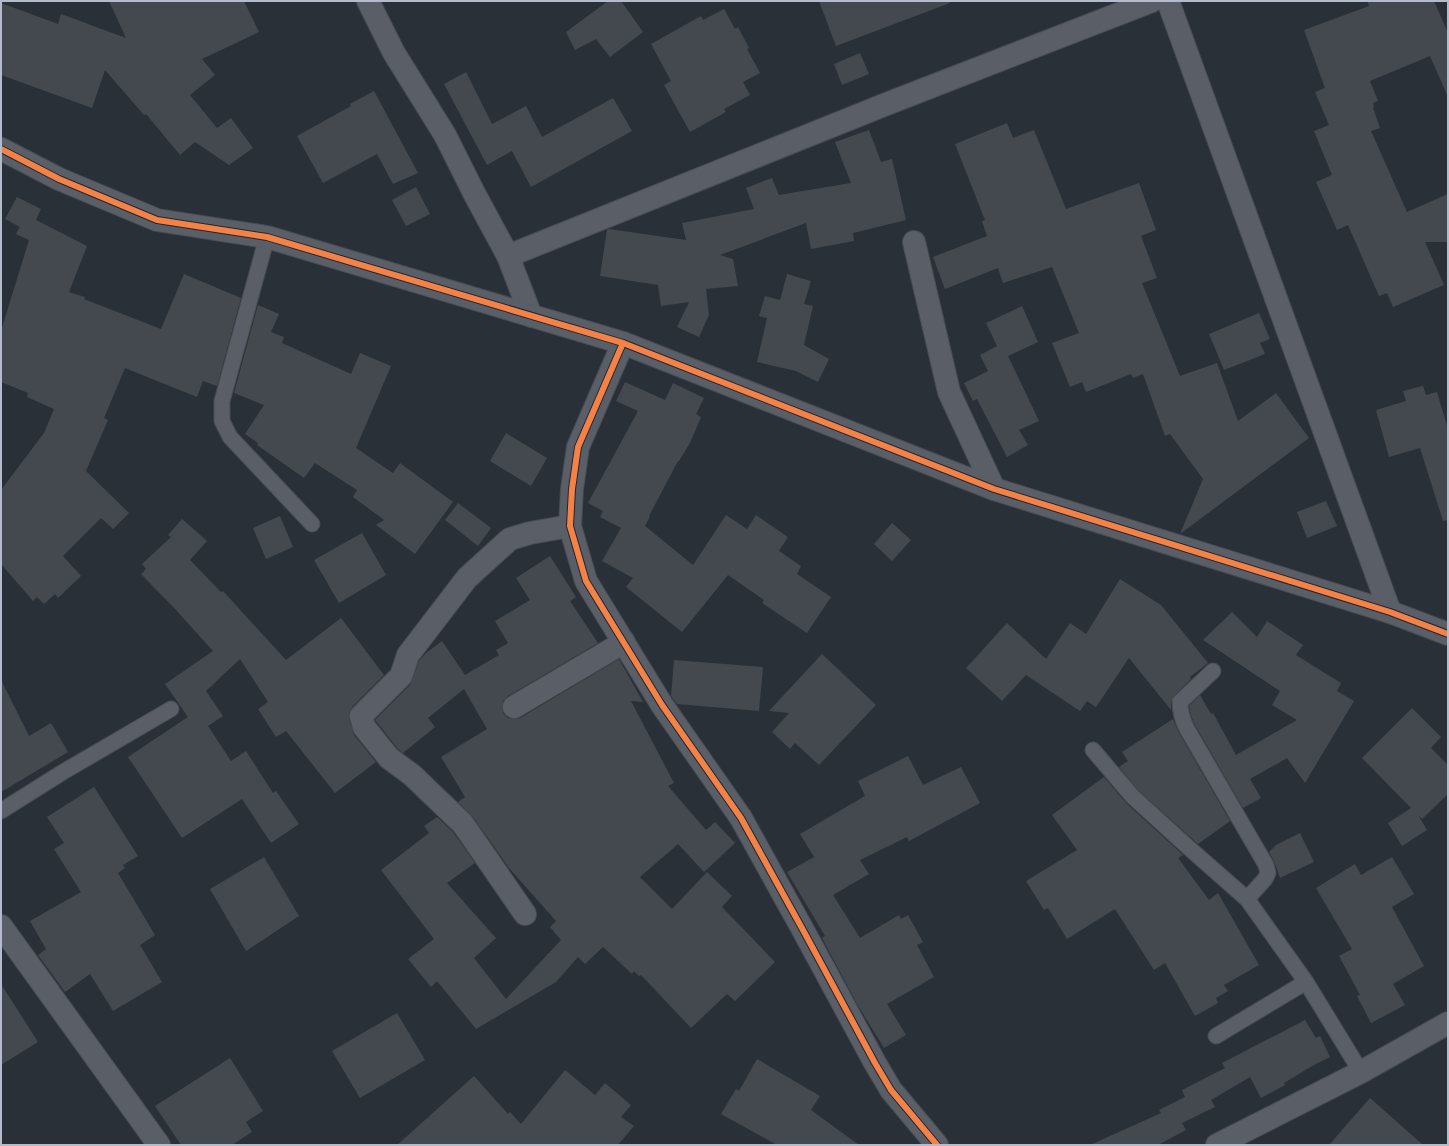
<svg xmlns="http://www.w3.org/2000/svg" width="1449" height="1146" viewBox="0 0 1449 1146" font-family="'Fira Sans Condensed',sans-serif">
	<rect width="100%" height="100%" fill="#2a3038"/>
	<!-- building -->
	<g fill="#444950">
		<path d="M 109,1 L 244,1 L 259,32 L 202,59 L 215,75 L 190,95 L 217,128 L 231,118 L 253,148 L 229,165 L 195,142 L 180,155 L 146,114 L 144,115 L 105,70 L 92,108 L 1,75 L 1,3 L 58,24 L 61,14 L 126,38 Z"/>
		<path d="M 608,1 L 621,1 L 643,32 L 610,57 L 596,39 L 575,50 L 566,32 Z"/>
		<path d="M 819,1 L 949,1 L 950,3 L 836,46 Z"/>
		<path d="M 1367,1 L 1434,1 L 1448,33 L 1448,97 L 1430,56 L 1370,81 L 1378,101 L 1373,103 L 1374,107 L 1373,108 L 1380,128 L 1371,131 L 1407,212 L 1448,194 L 1448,242 L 1425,242 L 1444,285 L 1393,307 L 1387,293 L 1379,296 L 1348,225 L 1337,230 L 1316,182 L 1332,175 L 1314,131 L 1329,125 L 1315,92 L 1325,88 L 1304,30 L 1369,6 Z"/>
		<path d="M 724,9 L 735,29 L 738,27 L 749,48 L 747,49 L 760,73 L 743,82 L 750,95 L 724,109 L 726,112 L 690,132 L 664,85 L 671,81 L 651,44 L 701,16 L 703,20 Z"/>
		<path d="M 860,53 L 869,74 L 842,85 L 834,64 Z"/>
		<path d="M 466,72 L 492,124 L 526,106 L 542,137 L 613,98 L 632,131 L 531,187 L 512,151 L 487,165 L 444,84 Z"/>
		<path d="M 374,91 L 418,173 L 393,184 L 377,154 L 323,183 L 297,136 L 351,106 L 350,104 Z"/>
		<path d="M 1007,123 L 1013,138 L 1034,130 L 1066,209 L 1139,183 L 1156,230 L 1141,236 L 1157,278 L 1142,283 L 1180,376 L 1217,363 L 1238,421 L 1276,393 L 1309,438 L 1180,534 L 1203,479 L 1170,434 L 1165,436 L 1143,374 L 1133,378 L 1131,374 L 1086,392 L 1082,382 L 1070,387 L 1052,343 L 1079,333 L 1052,267 L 1003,283 L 998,268 L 945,289 L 933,257 L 987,236 L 982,221 L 985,220 L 955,144 Z"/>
		<path d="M 869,130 L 881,162 L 892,159 L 906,220 L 853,233 L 854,241 L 811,249 L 806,223 L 720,255 L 733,259 L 738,286 L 706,289 L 709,315 L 699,337 L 677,327 L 689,302 L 661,306 L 658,285 L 600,276 L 607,230 L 609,229 L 686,240 L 682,223 L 754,209 L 746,188 L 772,178 L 779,195 L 851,183 L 835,142 Z"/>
		<path d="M 416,187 L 430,214 L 406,226 L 392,200 Z"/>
		<path d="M 17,197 L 41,209 L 36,220 L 87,246 L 69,292 L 85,297 L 84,299 L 161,329 L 184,274 L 241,298 L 217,386 L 203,381 L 197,397 L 125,368 L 104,418 L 108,420 L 86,471 L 129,513 L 113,529 L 101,518 L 63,556 L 81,576 L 58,598 L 55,594 L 44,604 L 37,597 L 33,601 L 1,564 L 1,490 L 44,433 L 54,409 L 27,397 L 28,393 L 1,382 L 1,331 L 29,240 L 16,234 L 20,227 L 5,219 Z"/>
		<path d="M 787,274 L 811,281 L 804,304 L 813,306 L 804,345 L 829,359 L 818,382 L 796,371 L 757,362 L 767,318 L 759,316 L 765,296 L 780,300 Z"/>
		<path d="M 258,305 L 279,314 L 271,332 L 284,337 L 282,343 L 351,374 L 360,353 L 391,366 L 356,448 L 393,473 L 400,463 L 453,502 L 415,554 L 376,525 L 384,520 L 353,497 L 357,490 L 315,463 L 304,478 L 257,445 L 258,443 L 245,434 L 264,405 L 234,393 Z"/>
		<path d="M 1022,306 L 1038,342 L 1008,356 L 1039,421 L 1019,430 L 1028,445 L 1007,457 L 977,399 L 973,401 L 964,383 L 988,371 L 980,355 L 997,346 L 986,323 Z"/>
		<path d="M 1259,313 L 1270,339 L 1260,343 L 1265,354 L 1224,370 L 1209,334 Z"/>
		<path d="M 625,382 L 665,400 L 673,383 L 704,398 L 696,414 L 701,417 L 690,443 L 679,461 L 678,461 L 649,516 L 650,516 L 645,526 L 693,565 L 726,515 L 747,529 L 756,515 L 788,537 L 779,551 L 801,566 L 797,574 L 831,597 L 807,633 L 762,603 L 764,600 L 728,575 L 682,632 L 626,587 L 633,578 L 602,561 L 621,528 L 600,517 L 603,511 L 588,503 L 638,411 L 616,401 Z"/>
		<path d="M 1423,386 L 1426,395 L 1437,392 L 1448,429 L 1448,520 L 1443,521 L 1420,448 L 1389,457 L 1376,410 L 1406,401 L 1403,391 Z"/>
		<path d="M 506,433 L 547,458 L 531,486 L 490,461 Z"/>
		<path d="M 1326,501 L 1337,526 L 1307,538 L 1297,512 Z"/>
		<path d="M 458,503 L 491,528 L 478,546 L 445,520 Z"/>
		<path d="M 280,516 L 293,547 L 266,559 L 253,528 Z"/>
		<path d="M 182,519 L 207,541 L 190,560 L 221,592 L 223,591 L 286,660 L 341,618 L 384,675 L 352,707 L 349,713 L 349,719 L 354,735 L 376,762 L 335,793 L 286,731 L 276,737 L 258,709 L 268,702 L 240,659 L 206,691 L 223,716 L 208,726 L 231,761 L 246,751 L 273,793 L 276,791 L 299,824 L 271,843 L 242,799 L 182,838 L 128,757 L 188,717 L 165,684 L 213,651 L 176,610 L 141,574 L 146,569 L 142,564 L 171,537 L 168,535 Z"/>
		<path d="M 892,523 L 911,540 L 892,561 L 874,544 Z"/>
		<path d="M 362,533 L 386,575 L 339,603 L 314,560 Z"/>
		<path d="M 550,556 L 576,597 L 570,601 L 598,643 L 508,696 L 503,701 L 502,707 L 503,713 L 508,718 L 515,719 L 520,718 L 619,659 L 643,702 L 631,701 L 674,783 L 668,786 L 706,830 L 715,822 L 735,843 L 704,872 L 678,844 L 640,877 L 672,909 L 707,872 L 732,896 L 722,907 L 775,962 L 735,1001 L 727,994 L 691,1028 L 641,975 L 639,976 L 634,971 L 632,974 L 603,947 L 585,964 L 578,957 L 556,982 L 476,1029 L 437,981 L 431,987 L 408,959 L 434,939 L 381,870 L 429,833 L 424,826 L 437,817 L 453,832 L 475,863 L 447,883 L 496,938 L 474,958 L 506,999 L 561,940 L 550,927 L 556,921 L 509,868 L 473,817 L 458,802 L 465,797 L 441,757 L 487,729 L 464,689 L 428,718 L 435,727 L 403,753 L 398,749 L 375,720 L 410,685 L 419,661 L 426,653 L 442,641 L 465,675 L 499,655 L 496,650 L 508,643 L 495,621 L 530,600 L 516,578 Z"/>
		<path d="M 1120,579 L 1161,605 L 1208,663 L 1190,677 L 1191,679 L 1174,696 L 1171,702 L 1171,710 L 1129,658 L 1096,707 L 1087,701 L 1080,711 L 1026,675 L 1002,701 L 966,668 L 1007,623 L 1046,659 L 1070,623 L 1086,634 Z"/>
		<path d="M 1232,612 L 1257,637 L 1267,621 L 1303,645 L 1296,655 L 1341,683 L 1337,691 L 1354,701 L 1305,783 L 1287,758 L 1250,779 L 1261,798 L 1243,808 L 1195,725 L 1191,716 L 1189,706 L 1200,695 L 1211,714 L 1213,713 L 1236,755 L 1297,720 L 1272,705 L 1280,691 L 1203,640 Z"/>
		<path d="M 822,654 L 876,705 L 819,765 L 795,743 L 790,749 L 772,732 L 789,713 L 769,711 Z"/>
		<path d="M 674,660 L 763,667 L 759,711 L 677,704 L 671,696 Z"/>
		<path d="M 1,680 L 29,736 L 51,723 L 68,752 L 1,792 Z"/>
		<path d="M 1412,708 L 1441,737 L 1431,748 L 1448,765 L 1448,794 L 1422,819 L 1418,815 L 1427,830 L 1402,846 L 1388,823 L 1411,808 L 1362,758 Z"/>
		<path d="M 1173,719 L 1179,733 L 1230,821 L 1198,844 L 1138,790 L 1119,767 L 1128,761 L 1122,752 Z"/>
		<path d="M 908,756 L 923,785 L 961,767 L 980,803 L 909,841 L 907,837 L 860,860 L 869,874 L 833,895 L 860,938 L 899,915 L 901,919 L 908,915 L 923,942 L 917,945 L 934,977 L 887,1004 L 906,1035 L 884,1048 L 857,1004 L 822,938 L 825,936 L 787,872 L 814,857 L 800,834 L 865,796 L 858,781 Z"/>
		<path d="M 1104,777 L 1126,803 L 1183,855 L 1178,858 L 1209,900 L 1218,893 L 1259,965 L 1224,985 L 1228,991 L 1216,998 L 1218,1003 L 1195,1016 L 1165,963 L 1154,970 L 1115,909 L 1067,939 L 1048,908 L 1044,910 L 1026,881 L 1077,850 L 1052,815 Z"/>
		<path d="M 94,787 L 138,856 L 123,865 L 125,868 L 118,873 L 155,935 L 140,945 L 162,982 L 113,1011 L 90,974 L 65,992 L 38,955 L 46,949 L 30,921 L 81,892 L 54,849 L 64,843 L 47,817 Z"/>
		<path d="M 1300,833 L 1314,862 L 1280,878 L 1274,861 L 1269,852 L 1276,845 Z"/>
		<path d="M 264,857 L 299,916 L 246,951 L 210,889 Z"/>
		<path d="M 1392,857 L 1414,894 L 1392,907 L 1424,966 L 1393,984 L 1405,1005 L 1371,1023 L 1357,996 L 1360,995 L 1339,956 L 1352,949 L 1316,888 L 1355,864 L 1361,875 Z"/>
		<path d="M 1,984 L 38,1042 L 1,1065 Z"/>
		<path d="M 397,1013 L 425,1060 L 360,1098 L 332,1051 Z"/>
		<path d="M 1305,1020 L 1316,1038 L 1320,1036 L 1330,1057 L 1314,1065 L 1284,1083 L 1285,1085 L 1261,1098 L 1250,1077 L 1211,1100 L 1215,1107 L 1182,1123 L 1186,1130 L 1158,1145 L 1090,1145 L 1161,1113 L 1159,1110 L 1185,1097 L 1182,1090 L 1225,1068 L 1222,1063 Z"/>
		<path d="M 230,1058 L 263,1111 L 246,1122 L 252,1132 L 232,1145 L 181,1145 L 155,1106 Z"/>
		<path d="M 757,1059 L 820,1096 L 811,1110 L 859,1145 L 777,1145 L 721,1114 L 736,1089 L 739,1091 Z"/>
		<path d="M 565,1070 L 595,1095 L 605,1083 L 631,1105 L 621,1117 L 634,1126 L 618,1145 L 397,1145 L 474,1076 L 508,1114 L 510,1112 L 521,1124 Z"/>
		<path d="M 1370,1098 L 1423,1145 L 1329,1145 Z"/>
	</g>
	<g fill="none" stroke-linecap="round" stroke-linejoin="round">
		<defs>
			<g id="service">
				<path d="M 267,237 L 222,401 L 222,421 L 230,437 L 312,524"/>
				<path d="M 1213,671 L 1180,702 C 1180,712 1182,719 1187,729 L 1266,865 L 1268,873 L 1265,879 L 1247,899"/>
				<path d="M 1093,750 L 1132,796 L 1189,848 L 1247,899 L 1306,982 L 1361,1072"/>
				<path d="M 1,811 L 63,772 L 171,709"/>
				<path d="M 1216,1036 L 1306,982"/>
			</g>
			<g id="minor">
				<path d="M 368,1 L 394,53 L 445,135 L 474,193 L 508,256 L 531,316"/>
				<path d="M 1168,1 L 1390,612"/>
				<path d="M 1,149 L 59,179 L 157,220 L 267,237 L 623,343 L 994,489 L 1390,612 L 1448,634"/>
				<path d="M 914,242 L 949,392 L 994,489"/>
				<path d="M 508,256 L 889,103 L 1152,1"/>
				<path d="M 623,343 L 578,447 L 572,489 L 570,526 L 586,581 L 662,705 L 741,818 L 803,930 L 875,1063 L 891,1090 L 937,1145"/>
				<path d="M 514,707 L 624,642"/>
				<path d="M 525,914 L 463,824 L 412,775 L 389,758 L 364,727 L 361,716 L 401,676 L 408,655 L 467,578 L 510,539 L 530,533 L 570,526"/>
				<path d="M 1,926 L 159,1145"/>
				<path d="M 1217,1145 L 1361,1072 L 1448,1023"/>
			</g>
		</defs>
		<!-- service casing -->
		<use href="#service" stroke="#484c53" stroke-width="17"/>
		<!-- minor casing -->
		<use href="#minor" stroke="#484c53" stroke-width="24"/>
		<!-- service -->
		<use href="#service" stroke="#5a5e66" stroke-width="15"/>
		<!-- minor -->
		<use href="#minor" stroke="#5a5e66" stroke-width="22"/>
		<defs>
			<g id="cycleway">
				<path d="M 1,149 L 59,179 L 157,220 L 267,237 L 623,343 L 994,489 L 1390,612 L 1448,634"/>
				<path d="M 623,343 L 578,447 L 572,489 L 570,526 L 586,581 L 662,705 L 741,818 L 803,930 L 875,1063 L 891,1090 L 937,1145"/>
			</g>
		</defs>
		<!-- cycleway casing -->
		<use href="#cycleway" stroke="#1d2633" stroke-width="8"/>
		<!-- cycleway -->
		<use href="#cycleway" stroke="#f48246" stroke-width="6"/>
	</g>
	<!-- border -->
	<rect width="1449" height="1146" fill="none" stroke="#b4bcc9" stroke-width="4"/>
</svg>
